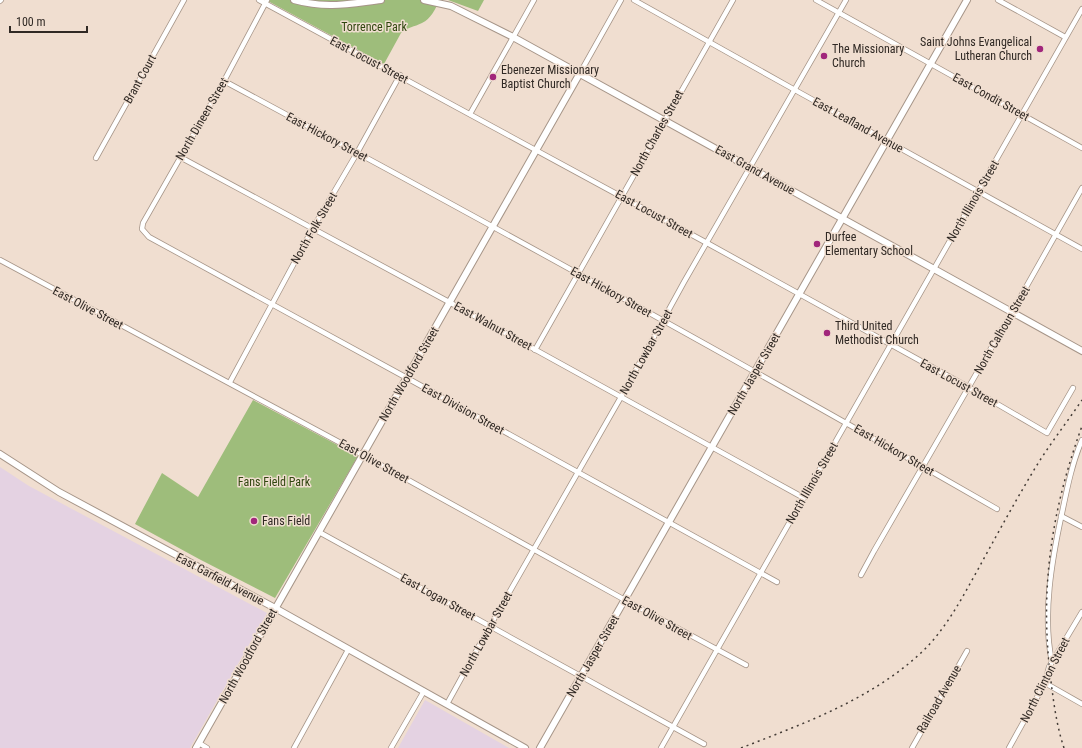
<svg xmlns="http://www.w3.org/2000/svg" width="1082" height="748" viewBox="0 0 1082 748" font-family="'Roboto Condensed',sans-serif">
	<rect width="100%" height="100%" fill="#f0ded0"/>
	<!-- industrial -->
	<g fill="#e4d2e2">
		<path d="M 0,467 L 29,486 L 267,613 L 190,748 L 0,748 Z"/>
		<path d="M 425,700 L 509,748 L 398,748 Z"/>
	</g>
	<!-- green -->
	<g fill="#9ebd7b">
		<path d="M 266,0 L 440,0 C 435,9 431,19 422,23 C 414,27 408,27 401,33 L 384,64 Z"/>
		<path d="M 448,0 L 484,0 L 478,11 Z"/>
		<path d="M 253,400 L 358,456 L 275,598 L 199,559 L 135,524 L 162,473 L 198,497 Z"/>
	</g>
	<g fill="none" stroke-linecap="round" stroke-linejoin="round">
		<defs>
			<g id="street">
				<path d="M 259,0 L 707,243 L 968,387 L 1047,433 L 1073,388"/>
				<path d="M 267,0 L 224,81 L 143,223 L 142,229 L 149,237 L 407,378 L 777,582"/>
				<path d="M 634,0 L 795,90 L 1082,249"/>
				<path d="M 816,0 L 1082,148"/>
				<path d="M 998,0 L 1065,37"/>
				<path d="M 0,1 L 1,0"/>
				<path d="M 580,73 L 621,0"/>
				<path d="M 224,81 C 483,220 741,362 997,509"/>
				<path d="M 470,114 L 534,0"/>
				<path d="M 180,157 L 449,302 L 804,498"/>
				<path d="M 96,158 L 184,0"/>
				<path d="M 0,260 L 363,455 L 625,600 L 746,665"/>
				<path d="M 535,350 L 733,0"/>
				<path d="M 230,382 L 313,228 L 357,153 L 400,75"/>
				<path d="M 1061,516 L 1082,527"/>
				<path d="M 319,532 L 704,744"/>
				<path d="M 861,575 L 874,551 L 1012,312 L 1082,188"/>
				<path d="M 1052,662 C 1042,616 1052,559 1062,513 C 1067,489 1072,463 1082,440"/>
				<path d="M 1045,683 L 1082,704"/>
				<path d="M 447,704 L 490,626 L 621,397 L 684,282 L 846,0"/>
				<path d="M 199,743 L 207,748"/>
				<path d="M 294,748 L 348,650"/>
				<path d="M 391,748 L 424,691"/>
				<path d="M 661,748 L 1082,9"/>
				<path d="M 912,748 L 967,651"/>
				<path d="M 1009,748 L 1045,683 L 1049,667 L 1082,612"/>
			</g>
			<g id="secondary">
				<path d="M 294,0 C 327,9 348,4 381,0"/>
				<path d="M 424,0 L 451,6 L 513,37 L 934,269 L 1082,351"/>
				<path d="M 0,454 L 59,492 L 275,608 L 525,748"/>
				<path d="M 196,748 L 580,73"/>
				<path d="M 540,748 L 967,0"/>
			</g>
		</defs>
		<!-- street casing -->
		<use href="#street" stroke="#a69588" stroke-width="6"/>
		<!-- secondary casing -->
		<use href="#secondary" stroke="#a69588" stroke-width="8"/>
		<!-- street -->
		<use href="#street" stroke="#fff" stroke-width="4.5"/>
		<!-- secondary -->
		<use href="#secondary" stroke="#fff" stroke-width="6"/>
		<!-- rail -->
		<g stroke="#453d37" stroke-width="1.5" stroke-dasharray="2 4" stroke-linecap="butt">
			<path d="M 741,748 C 805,723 873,699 924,650 C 946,628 961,600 976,573 C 994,540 1012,507 1031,475 C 1046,449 1065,425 1082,400"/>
			<path d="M 1064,748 C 1056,724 1053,698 1050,673 C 1040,585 1052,509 1082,426"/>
		</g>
	</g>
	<!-- markers -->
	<g fill="#a1267b" stroke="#f0ded0" stroke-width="1.5">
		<circle cx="1040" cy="49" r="4"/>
		<circle cx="824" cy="56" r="4"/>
		<circle cx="493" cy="77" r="4"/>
		<circle cx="817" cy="244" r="4"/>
		<circle cx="827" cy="333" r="4"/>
		<circle cx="254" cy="521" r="4"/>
	</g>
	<g text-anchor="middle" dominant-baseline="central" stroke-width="3" stroke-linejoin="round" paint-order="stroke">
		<!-- park labels -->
		<g font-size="12" fill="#30460f" stroke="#f0ded0">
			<text x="374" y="27">Torrence Park</text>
			<text x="274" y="482">Fans Field Park</text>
		</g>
		<!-- poi labels -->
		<g font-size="12" fill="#302924" stroke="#f0ded0" text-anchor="start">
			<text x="1032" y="42" text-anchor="end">Saint Johns Evangelical<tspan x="1032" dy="14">Lutheran Church</tspan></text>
			<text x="832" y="49">The Missionary<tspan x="832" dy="14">Church</tspan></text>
			<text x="501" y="70">Ebenezer Missionary<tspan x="501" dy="14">Baptist Church</tspan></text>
			<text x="825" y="237">Durfee<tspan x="825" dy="14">Elementary School</tspan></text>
			<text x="835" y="326">Third United<tspan x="835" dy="14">Methodist Church</tspan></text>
			<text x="262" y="521">Fans Field</text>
		</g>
		<!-- street labels -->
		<g font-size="12" fill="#302924" stroke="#f0ded0">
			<text transform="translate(369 60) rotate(28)">East Locust Street</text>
			<text transform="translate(140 79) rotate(-61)">Brant Court</text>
			<text transform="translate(991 97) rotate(29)">East Condit Street</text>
			<text transform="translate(202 119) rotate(-60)">North Dineen Street</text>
			<text transform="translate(858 125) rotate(29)">East Leafland Avenue</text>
			<text transform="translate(657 133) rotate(-61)">North Charles Street</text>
			<text transform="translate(327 137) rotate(28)">East Hickory Street</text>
			<text transform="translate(755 170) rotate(29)">East Grand Avenue</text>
			<text transform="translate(973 201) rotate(-60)">North Illinois Street</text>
			<text transform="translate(654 214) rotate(29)">East Locust Street</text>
			<text transform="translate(314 228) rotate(-60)">North Folk Street</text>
			<text transform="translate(611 292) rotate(29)">East Hickory Street</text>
			<text transform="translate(88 308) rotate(28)">East Olive Street</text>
			<text transform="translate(493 326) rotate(29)">East Walnut Street</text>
			<text transform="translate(1002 330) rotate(-60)">North Calhoun Street</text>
			<text transform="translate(646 352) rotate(-61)">North Lowbar Street</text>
			<text transform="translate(409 374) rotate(-60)">North Woodford Street</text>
			<text transform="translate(754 374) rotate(-60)">North Jasper Street</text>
			<text transform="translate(959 383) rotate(29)">East Locust Street</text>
			<text transform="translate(463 409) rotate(29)">East Division Street</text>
			<text transform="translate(894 450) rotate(30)">East Hickory Street</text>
			<text transform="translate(374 461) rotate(29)">East Olive Street</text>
			<text transform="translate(812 483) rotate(-60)">North Illinois Street</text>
			<text transform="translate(220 579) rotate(28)">East Garfield Avenue</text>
			<text transform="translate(438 597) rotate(29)">East Logan Street</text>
			<text transform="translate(657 618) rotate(29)">East Olive Street</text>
			<text transform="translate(486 634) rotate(-61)">North Lowbar Street</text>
			<text transform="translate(248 656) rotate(-61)">North Woodford Street</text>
			<text transform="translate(593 656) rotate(-60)">North Jasper Street</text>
			<text transform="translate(1045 680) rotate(-63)">North Clinton Street</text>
			<text transform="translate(939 699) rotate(-60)">Railroad Avenue</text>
		</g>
	</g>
	<!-- scale -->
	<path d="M10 26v6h77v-6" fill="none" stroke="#302924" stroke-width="2"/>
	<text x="16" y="26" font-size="12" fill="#302924" stroke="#f0ded0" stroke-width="3" paint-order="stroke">100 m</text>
</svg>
